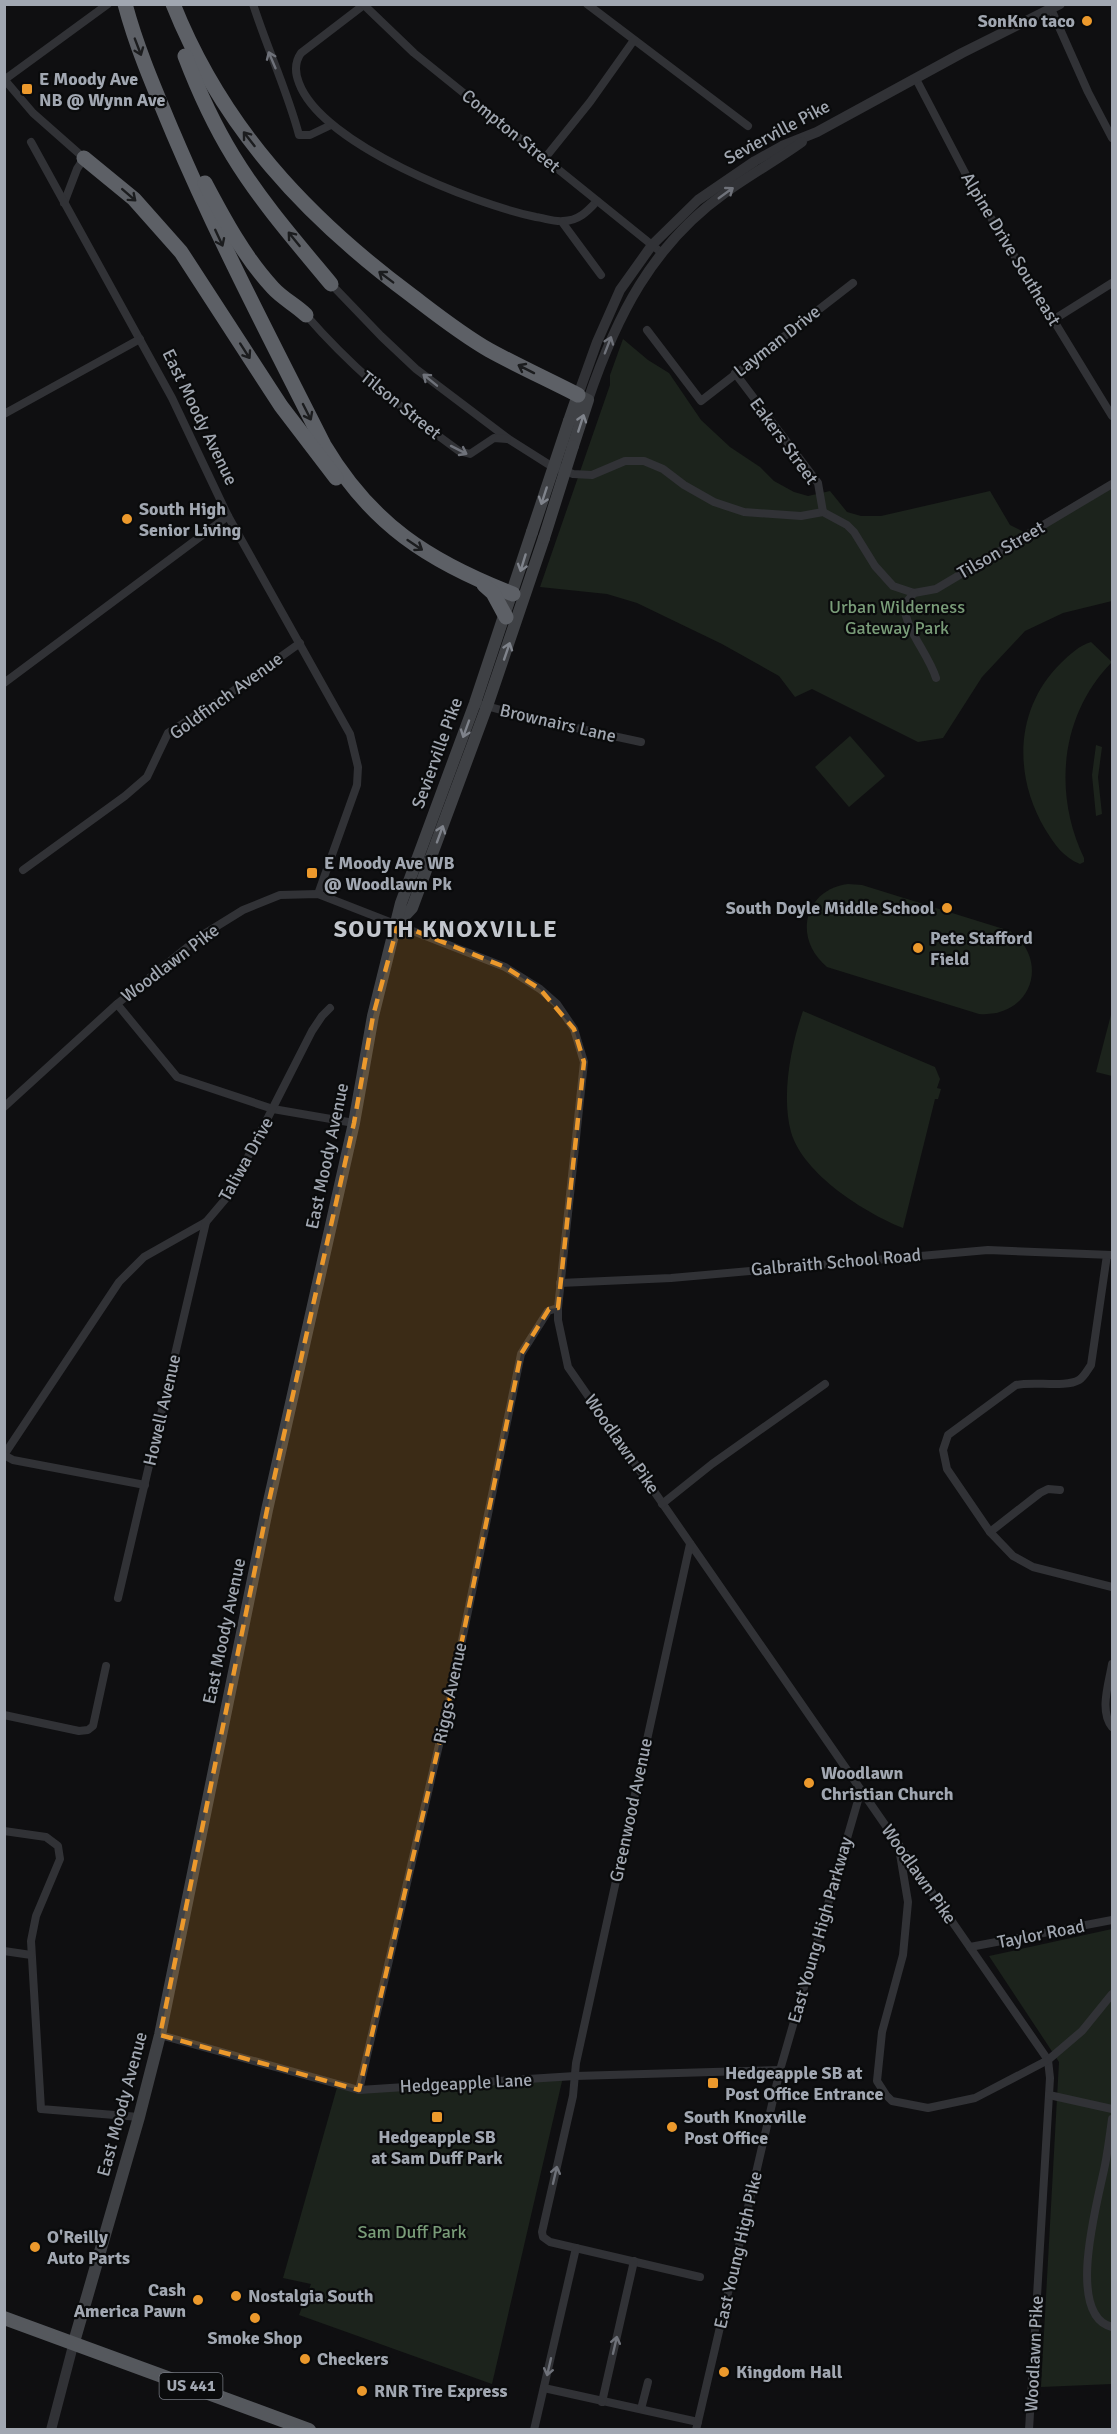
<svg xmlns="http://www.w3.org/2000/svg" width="1117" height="2434" viewBox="0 0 1117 2434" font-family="Signika,sans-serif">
	<rect width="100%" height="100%" fill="#0f0f11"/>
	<!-- green -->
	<g fill="#1c231c">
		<path d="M 623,339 L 648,360 L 669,373 L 701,420 L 730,447 L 760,467 L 774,481 L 794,492 L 808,496 L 830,491 L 847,512 L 861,516 L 881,516 L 990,491 L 1010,525 L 1024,532 L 1112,480 L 1112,601 L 1063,613 L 1025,631 L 982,677 L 943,738 L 918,742 L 812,689 L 795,697 L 779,676 L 722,644 L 637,603 L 607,594 L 540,587 L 610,385 L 610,375 Z"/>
		<path d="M 1091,642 L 1112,662 C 1060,715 1053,793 1084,858 L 1084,862 L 1080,864 C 1063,857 1055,845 1045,829 C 1013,775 1015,708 1061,663 C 1069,655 1080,645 1091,642 Z"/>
		<path d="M 850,736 L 885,776 L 849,807 L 815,767 Z"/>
		<path d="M 1096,745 L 1102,747 L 1098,777 L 1102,814 L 1096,816 L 1092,775 Z"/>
		<path d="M 848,884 L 862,885 L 1010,931 C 1051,961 1031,1018 979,1014 L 827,967 C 793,939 803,890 848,884 Z"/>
		<path d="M 803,1011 L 935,1067 L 940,1079 L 937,1088 L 941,1089 L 938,1099 L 935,1099 L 903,1228 C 865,1213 803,1174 791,1132 C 781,1096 791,1045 803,1011 Z"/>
		<path d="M 1112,1011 L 1112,1076 L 1096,1072 Z"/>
		<path d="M 1112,1929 L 1112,2384 L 1041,2387 L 1059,2062 L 989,1956 Z"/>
		<path d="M 563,2077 L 492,2384 L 299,2315 L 311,2284 L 283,2278 L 338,2084 L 359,2090 Z"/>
	</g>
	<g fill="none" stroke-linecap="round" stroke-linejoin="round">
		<!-- minor -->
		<g stroke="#313236" stroke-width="8">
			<path d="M 253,4 C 267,48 287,90 299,135 L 310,135 L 331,125"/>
			<path d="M 365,4 L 301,53 C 294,63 295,73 299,83 C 322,145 474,204 536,217 C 544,218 555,222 563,221 C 578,221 587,212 597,201"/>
			<path d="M 587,4 L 748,126"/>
			<path d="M 364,5 L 414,53 L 662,253"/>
			<path d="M 1051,9 L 1088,92 L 1112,138"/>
			<path d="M 4,79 L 33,113 L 84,158 L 77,169 L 64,203"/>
			<path d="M 916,79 L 974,190 L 1112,416"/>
			<path d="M 4,80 L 108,4"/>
			<path d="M 31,142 L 172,398 L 228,516 L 350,734 L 358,767 L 357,785 L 318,894"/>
			<path d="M 545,158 L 590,102 L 634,40"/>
			<path d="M 562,222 L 601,275"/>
			<path d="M 331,284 L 381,336 L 416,369 L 510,440 L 548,464 L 573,474 L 592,475 L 625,461 L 644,461 L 663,469 L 684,485 L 714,502 L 744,512 L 801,516 L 823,512 L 847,525 L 854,532 L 875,566 L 893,586 L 914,593 L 936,589 L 1112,484"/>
			<path d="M 306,315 C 351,367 402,410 459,451 L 470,454 L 494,438 L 507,439"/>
			<path d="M 1053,320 L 1112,283"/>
			<path d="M 647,330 L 701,401 L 853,283"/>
			<path d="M 735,373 L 818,483 L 823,512"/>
			<path d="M 4,414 L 140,339"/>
			<path d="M 914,593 L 904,605 C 906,631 928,653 936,678"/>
			<path d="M 4,683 L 228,516"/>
			<path d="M 475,703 L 539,720 L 641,742"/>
			<path d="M 23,870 L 125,796 L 147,777 L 168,733 L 219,701 L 300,643"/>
			<path d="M 117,1004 L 177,1077 L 273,1109 L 354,1123"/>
			<path d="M 4,1107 L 117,1004 L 201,936 L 243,910 L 280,895 L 318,894 L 505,967 L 540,989 L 557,1004 L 574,1029 L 584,1062 L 558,1308 L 558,1320 L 568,1367 L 1048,2060 L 1050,2078 L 1029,2430"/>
			<path d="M 1107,1255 L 1091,1365 C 1088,1369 1084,1377 1079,1380 C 1065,1388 1034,1381 1016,1385 L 948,1435 L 943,1450 L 947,1469 L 990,1532 L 1013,1556 L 1033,1567 L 1112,1587"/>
			<path d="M 560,1283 L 671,1278 L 988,1250 L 1112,1255"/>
			<path d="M 4,1455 L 119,1282 L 144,1257 L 206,1222 L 228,1196 L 312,1031 L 322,1016 L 330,1008"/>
			<path d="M 4,1455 L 13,1460 L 145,1485"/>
			<path d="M 662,1504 L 712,1464 L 825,1384"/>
			<path d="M 990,1532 L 1040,1493 L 1048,1489 L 1060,1490"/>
			<path d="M 690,1544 L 576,2063 L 573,2096 L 542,2232 L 543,2237 L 550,2242 L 700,2277"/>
			<path d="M 118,1598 L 206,1222"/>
			<path d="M 1112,1664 C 1109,1683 1099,1711 1112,1727"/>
			<path d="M 4,1715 L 79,1731 L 88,1730 L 93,1726 L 106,1666"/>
			<path d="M 4,1831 L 46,1837 L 58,1846 L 60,1859 L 36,1916 L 31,1941 L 41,2109 L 139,2117"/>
			<path d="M 899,1848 L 908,1902 L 903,1955 L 882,2032 L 877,2081 L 886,2095 L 892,2101 L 928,2108 L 975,2098 L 1048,2060 L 1082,2031 L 1112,1994"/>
			<path d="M 970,1947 L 1112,1920"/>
			<path d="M 4,1951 L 31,1955"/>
			<path d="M 160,2035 L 359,2090 L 575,2076 L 780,2070"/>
			<path d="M 359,2090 L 452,1689 L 521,1354 L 548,1311 L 558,1308"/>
			<path d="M 1049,2095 L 1112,2109"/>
			<path d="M 1112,2119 C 1110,2134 1108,2150 1105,2165 C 1099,2197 1064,2315 1112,2327"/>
			<path d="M 544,2388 L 698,2422"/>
			<path d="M 602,2402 L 634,2261"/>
			<path d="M 641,2409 L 648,2382"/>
			<path d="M 534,2430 L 576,2248"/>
			<path d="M 696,2430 L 780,2070 L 861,1790"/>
		</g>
		<!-- tertiary -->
		<g stroke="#313236" stroke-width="10">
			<path d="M 578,395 L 597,342 L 620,290 L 652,245 L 698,200 L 755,161 L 782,146 L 817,132 L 962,53 L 1060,4"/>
			<path d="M 588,400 C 616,317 652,245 725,193 C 750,175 777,160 802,142"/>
			<path d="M 51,2430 L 74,2342"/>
		</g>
		<!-- secondary -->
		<g stroke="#3f4145" stroke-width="12">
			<path d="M 569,421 L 578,395 L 588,400 L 573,446"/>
			<path d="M 398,923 L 412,908 L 487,706 L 544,538"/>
			<path d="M 74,2342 L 139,2117 L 160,2035 L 267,1510 L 354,1123 L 373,1016 L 401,903 L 475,703 L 532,532"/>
		</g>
		<!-- trunk -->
		<path stroke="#55585d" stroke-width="14" d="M 4,2318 L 309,2430"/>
		<!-- motorway -->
		<g stroke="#5d6066" stroke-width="15">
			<path d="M 125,4 C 137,49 155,90 173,133 C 218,239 272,342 324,445 C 371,524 428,561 513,594"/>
			<path d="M 173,4 C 222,127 306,217 411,295 C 436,314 461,334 489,350 C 518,366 549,380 578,395"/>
			<path d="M 185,56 C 198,90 214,125 233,156 C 261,202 297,243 331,284"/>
			<path d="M 84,158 L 134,199 L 181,252 L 281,406 L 336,478"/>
			<path d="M 205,183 C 224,219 245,258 273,288 C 283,299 296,305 306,315"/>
			<path d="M 484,585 L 493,593 L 506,617"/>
		</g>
		<!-- secondary-bridge -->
		<g stroke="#3f4145" stroke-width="12">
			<path d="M 532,532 L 569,421"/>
			<path d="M 544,538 L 573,446"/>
		</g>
	</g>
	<!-- one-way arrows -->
	<defs><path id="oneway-shaft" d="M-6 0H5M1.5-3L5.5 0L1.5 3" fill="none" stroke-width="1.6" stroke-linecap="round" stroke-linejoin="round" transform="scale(1.5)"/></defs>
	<g stroke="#1b1c1e">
		<use href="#oneway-shaft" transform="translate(138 47) rotate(69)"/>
		<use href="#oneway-shaft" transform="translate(249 139) rotate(-128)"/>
		<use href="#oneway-shaft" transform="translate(129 195) rotate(41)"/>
		<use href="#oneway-shaft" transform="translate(219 238) rotate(65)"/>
		<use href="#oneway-shaft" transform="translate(294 239) rotate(-129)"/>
		<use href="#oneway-shaft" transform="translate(386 277) rotate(-143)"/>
		<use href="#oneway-shaft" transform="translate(245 351) rotate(57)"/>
		<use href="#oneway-shaft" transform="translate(526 369) rotate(-153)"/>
		<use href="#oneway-shaft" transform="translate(307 412) rotate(63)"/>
		<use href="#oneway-shaft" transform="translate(415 545) rotate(34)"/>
	</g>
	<g stroke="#6f727a">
		<use href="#oneway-shaft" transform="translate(272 60) rotate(-113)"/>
		<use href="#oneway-shaft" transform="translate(726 193) rotate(-36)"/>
		<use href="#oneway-shaft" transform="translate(608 345) rotate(-69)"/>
		<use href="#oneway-shaft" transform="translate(430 380) rotate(-141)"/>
		<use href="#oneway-shaft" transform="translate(459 450) rotate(27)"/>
		<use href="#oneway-shaft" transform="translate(555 2175) rotate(-77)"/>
		<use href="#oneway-shaft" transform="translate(615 2345) rotate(-77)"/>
		<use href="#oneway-shaft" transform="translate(549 2367) rotate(103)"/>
	</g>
	<g stroke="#7f838b">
		<use href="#oneway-shaft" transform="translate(581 423) rotate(-72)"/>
		<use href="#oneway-shaft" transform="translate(544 496) rotate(108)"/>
		<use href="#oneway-shaft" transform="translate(523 563) rotate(107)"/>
		<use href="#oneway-shaft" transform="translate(507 651) rotate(-71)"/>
		<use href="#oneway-shaft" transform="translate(466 729) rotate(110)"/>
		<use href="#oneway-shaft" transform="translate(440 834) rotate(-70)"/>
	</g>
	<!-- marked area -->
	<path fill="#ec992c" fill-opacity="0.2" stroke="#ec992c" stroke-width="4.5" stroke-dasharray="12 8" stroke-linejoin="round" d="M 398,924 L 505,967 L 540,989 L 574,1029 L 584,1062 L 558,1308 L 549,1309 L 521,1354 L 452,1689 L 359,2090 L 160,2035 L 267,1510 L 354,1123 L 373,1016 Z"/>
	<!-- markers -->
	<g fill="#ec992c" stroke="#0a0b0c" stroke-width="2">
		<circle cx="1087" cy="21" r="6"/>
		<rect x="21" y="83" width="12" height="12" rx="3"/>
		<circle cx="127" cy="519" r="6"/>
		<rect x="306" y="867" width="12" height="12" rx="3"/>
		<circle cx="947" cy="908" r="6"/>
		<circle cx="918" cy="948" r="6"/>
		<circle cx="809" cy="1783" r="6"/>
		<rect x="707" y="2077" width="12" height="12" rx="3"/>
		<rect x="431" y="2111" width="12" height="12" rx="3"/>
		<circle cx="672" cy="2127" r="6"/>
		<circle cx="35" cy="2247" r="6"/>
		<circle cx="236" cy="2296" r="6"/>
		<circle cx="198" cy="2300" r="6"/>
		<circle cx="255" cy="2318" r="6"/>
		<circle cx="305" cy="2359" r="6"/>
		<circle cx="724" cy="2372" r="6"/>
		<circle cx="362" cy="2391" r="6"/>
	</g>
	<g text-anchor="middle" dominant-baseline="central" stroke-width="4.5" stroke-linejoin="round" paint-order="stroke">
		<!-- shield labels -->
		<rect fill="#0a0b0c" stroke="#747880" stroke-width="1.5" x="159.5" y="2373" width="63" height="26" rx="4.5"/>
		<g font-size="16" font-weight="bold" fill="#a1a7b1">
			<text x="191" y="2386">US 441</text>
		</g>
		<!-- poi labels -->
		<g font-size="18" font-weight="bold" fill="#a1a7b1" stroke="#0a0b0c" text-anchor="start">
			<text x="1075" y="21" text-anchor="end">SonKno taco</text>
			<text x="39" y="79">E Moody Ave<tspan x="39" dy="21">NB @ Wynn Ave</tspan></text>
			<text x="139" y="509">South High<tspan x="139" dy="21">Senior Living</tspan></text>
			<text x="324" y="863">E Moody Ave WB<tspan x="324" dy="21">@ Woodlawn Pk</tspan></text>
			<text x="935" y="908" text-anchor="end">South Doyle Middle School</text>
			<text x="930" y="938">Pete Stafford<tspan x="930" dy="21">Field</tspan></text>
			<text x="821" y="1773">Woodlawn<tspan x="821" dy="21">Christian Church</tspan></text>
			<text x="725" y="2073">Hedgeapple SB at<tspan x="725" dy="21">Post Office Entrance</tspan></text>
			<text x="684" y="2117">South Knoxville<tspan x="684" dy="21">Post Office</tspan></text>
			<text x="437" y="2137" text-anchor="middle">Hedgeapple SB<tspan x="437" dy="21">at Sam Duff Park</tspan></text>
			<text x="47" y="2237">O'Reilly<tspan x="47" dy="21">Auto Parts</tspan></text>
			<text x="186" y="2290" text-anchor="end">Cash<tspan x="186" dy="21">America Pawn</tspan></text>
			<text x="248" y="2296">Nostalgia South</text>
			<text x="255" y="2338" text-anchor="middle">Smoke Shop</text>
			<text x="317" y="2359">Checkers</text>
			<text x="736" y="2372">Kingdom Hall</text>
			<text x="374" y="2391">RNR Tire Express</text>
		</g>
		<!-- street labels -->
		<g font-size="18" fill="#a1a7b1" stroke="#0a0b0c">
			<text transform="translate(511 131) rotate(39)">Compton Street</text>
			<text transform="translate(777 132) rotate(-28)">Sevierville Pike</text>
			<text transform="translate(1011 249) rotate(59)">Alpine Drive Southeast</text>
			<text transform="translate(777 341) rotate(-38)">Layman Drive</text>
			<text transform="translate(401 405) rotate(39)">Tilson Street</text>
			<text transform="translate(200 417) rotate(64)">East Moody Avenue</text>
			<text transform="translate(784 441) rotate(54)">Eakers Street</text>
			<text transform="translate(1001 550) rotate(-30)">Tilson Street</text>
			<text transform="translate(226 696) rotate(-36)">Goldfinch Avenue</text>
			<text transform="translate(558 723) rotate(13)">Brownairs Lane</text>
			<text transform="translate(437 753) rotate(-70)">Sevierville Pike</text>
			<text transform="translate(170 963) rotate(-37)">Woodlawn Pike</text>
			<text transform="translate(327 1156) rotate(-78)">East Moody Avenue</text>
			<text transform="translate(246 1159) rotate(-61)">Taliwa Drive</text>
			<text transform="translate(836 1262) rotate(-5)">Galbraith School Road</text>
			<text transform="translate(162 1410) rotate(-77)">Howell Avenue</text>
			<text transform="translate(622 1444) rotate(55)">Woodlawn Pike</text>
			<text transform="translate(224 1631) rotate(-78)">East Moody Avenue</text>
			<text transform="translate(450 1693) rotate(-78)">Riggs Avenue</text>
			<text transform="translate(631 1810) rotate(-78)">Greenwood Avenue</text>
			<text transform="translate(919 1874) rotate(55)">Woodlawn Pike</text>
			<text transform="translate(820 1930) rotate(-74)">East Young High Parkway</text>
			<text transform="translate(1041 1934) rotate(-11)">Taylor Road</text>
			<text transform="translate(466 2083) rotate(-3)">Hedgeapple Lane</text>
			<text transform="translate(122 2104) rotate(-75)">East Moody Avenue</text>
			<text transform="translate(738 2250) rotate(-77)">East Young High Pike</text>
			<text transform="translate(1034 2354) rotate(-87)">Woodlawn Pike</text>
		</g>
		<!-- park labels -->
		<g font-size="18" fill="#799c78" stroke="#0a0b0c">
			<text x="897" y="607">Urban Wilderness<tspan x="897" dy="21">Gateway Park</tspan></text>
			<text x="412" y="2232">Sam Duff Park</text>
		</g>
		<!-- district labels -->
		<g font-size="24" font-weight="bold" letter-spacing="1.5" fill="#c2c6cd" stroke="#0a0b0c">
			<text x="446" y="929">SOUTH KNOXVILLE</text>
		</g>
	</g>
	<!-- border -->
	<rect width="1117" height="2434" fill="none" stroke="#a1a7b1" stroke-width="12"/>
</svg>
